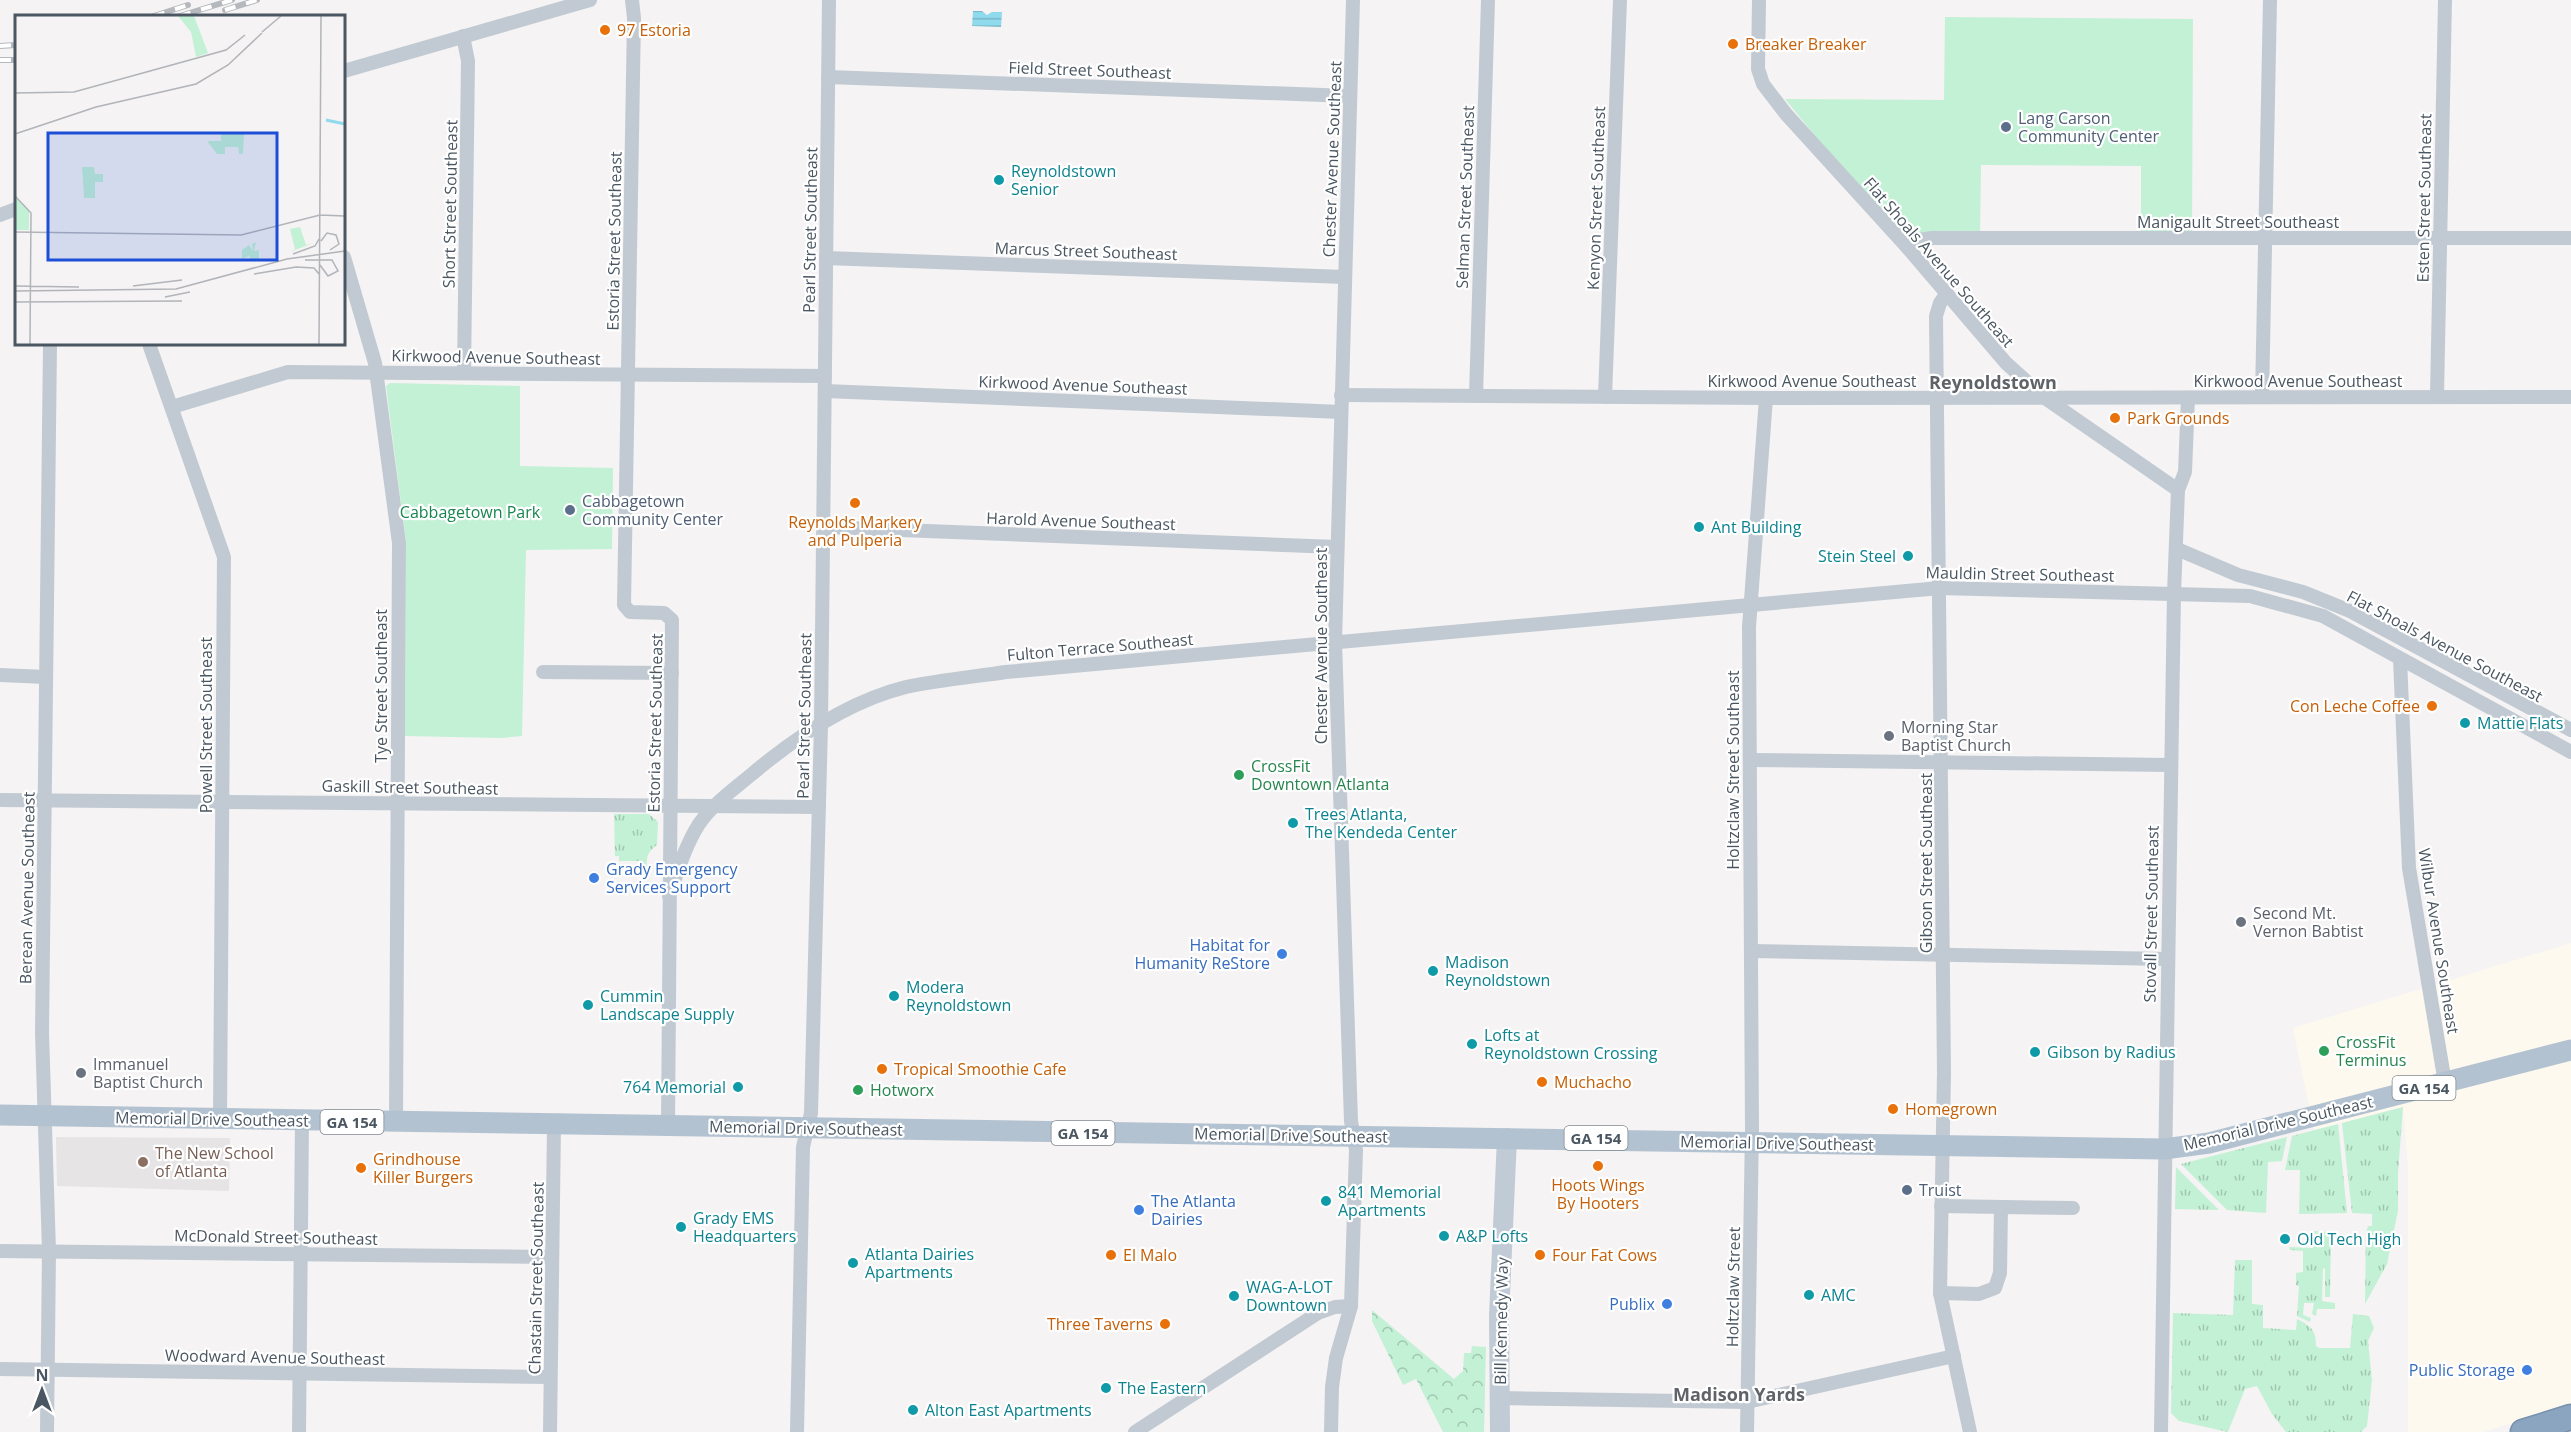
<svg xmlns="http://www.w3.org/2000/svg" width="2571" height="1432" viewBox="0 0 2571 1432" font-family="'Open Sans',sans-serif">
	<defs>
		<pattern id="grass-tufts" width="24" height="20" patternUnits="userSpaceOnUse" patternTransform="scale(1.5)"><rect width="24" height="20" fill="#c3f1d5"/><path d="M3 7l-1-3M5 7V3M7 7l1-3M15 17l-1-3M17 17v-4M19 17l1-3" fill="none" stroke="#a0c6b0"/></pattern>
		<pattern id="forest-crowns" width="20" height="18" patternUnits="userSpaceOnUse" patternTransform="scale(1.5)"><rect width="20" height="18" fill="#c3f1d5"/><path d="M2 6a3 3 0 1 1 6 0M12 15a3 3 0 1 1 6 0" fill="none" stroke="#a0c6b0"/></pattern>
		<pattern id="water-rules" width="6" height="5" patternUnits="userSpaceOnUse" patternTransform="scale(1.5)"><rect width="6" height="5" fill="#90daee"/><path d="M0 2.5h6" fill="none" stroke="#78b4c4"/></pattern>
	</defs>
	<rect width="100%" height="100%" fill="#f5f3f3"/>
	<!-- commercial -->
	<path fill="#fdf9ef" d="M 2571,943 L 2571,1405 L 2483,1432 L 2408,1432 L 2408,1168 L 2403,1107 L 2314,1130 L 2293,1028 Z"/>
	<!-- education -->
	<path fill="#e6e4e5" d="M 56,1137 L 230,1138 L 229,1191 L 57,1186 Z"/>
	<!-- grass -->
	<g fill="url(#grass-tufts)">
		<path d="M 614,814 L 649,814 L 658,822 L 657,845 C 648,851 646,857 647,867 L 641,868 L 641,861 L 619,861 L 619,856 L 615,856 Z"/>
		<path d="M 2403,1107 L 2398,1173 L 2398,1211 L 2387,1264 L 2365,1304 L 2366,1233 L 2368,1226 L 2372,1226 L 2372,1214 L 2352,1213 L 2342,1123 Z"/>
		<path d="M 2338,1124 L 2347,1213 L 2299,1214 L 2300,1170 L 2285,1170 L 2292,1136 Z"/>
		<path d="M 2287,1137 L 2282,1161 L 2268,1162 L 2266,1213 L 2227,1210 L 2181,1164 Z"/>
		<path d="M 2176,1167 L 2219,1210 L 2175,1209 Z"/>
		<path d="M 2313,1231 L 2331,1232 L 2330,1297 L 2325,1297 L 2325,1269 L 2323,1268 L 2322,1301 L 2335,1303 L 2335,1309 L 2317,1309 L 2316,1316 L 2312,1314 L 2314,1303 L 2304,1303 L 2303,1315 L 2311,1318 L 2310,1322 L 2297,1316 L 2299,1286 L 2296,1285 L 2296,1273 L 2303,1272 L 2303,1251 L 2290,1250 L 2289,1247 L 2313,1248 Z"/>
		<path d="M 2235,1260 L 2252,1260 L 2252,1304 L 2263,1305 L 2263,1328 L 2296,1330 L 2297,1319 C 2311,1326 2316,1330 2316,1346 L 2319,1348 L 2350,1348 L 2353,1314 L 2369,1316 L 2374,1328 L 2368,1341 L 2372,1380 L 2367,1426 L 2361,1432 L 2286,1432 L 2272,1414 L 2257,1386 L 2245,1389 L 2228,1432 L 2179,1421 L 2171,1413 L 2173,1313 L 2233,1315 Z"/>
	</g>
	<!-- forest -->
	<path fill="url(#forest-crowns)" d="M 1372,1310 L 1454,1379 L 1463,1371 L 1464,1353 L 1471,1353 L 1472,1346 L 1486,1347 L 1484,1432 L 1443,1432 L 1416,1379 L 1403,1385 L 1372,1321 Z"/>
	<!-- park -->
	<g fill="#c3f1d5">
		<path d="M 1945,17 L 2193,19 L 2192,240 L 2141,240 L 2141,166 L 1981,165 L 1980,238 L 1898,237 L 1785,99 L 1944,100 Z"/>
		<path d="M 390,383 L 520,386 L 520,466 L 613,468 L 612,549 L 526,550 L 522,736 L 501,738 L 405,736 L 406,542 L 386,386 Z"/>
	</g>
	<!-- water -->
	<path fill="url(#water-rules)" d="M 973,11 L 982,11 L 987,15 L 992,12 L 1002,12 L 1001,27 L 972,26 Z"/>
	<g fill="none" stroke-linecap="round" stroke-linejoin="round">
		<defs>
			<path id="highway" d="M 2523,1432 L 2571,1417"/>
		</defs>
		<!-- highway casing -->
		<use href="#highway" stroke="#7690ad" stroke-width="27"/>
		<!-- street -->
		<g stroke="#c1cad2" stroke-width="14">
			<path d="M 632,0 L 634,18 L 624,605 L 630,612 L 664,613 L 672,620 L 668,1126"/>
			<path d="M 1759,0 L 1758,69 L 1763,84 L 1786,114 L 1907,247 L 2006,363 L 2045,398 L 2178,490"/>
			<path d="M 463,36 L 468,61 L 464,373"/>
			<path d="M 344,71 L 590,0"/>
			<path d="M 828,77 L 1350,96"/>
			<path d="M 0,215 L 16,209"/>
			<path d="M 1907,247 L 1918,240 L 1932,238 L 2571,238"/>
			<path d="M 344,257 L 375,363 L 399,543 L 396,1122"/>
			<path d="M 826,258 L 1345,277"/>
			<path d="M 1947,293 L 1940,303 L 1936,316 L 1944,1073 L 1940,1293 L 1970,1432"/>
			<path d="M 149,344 L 224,557 L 220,1120"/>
			<path d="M 825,391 L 1341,412"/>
			<path d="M 1341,395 L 1766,398 L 2571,397"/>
			<path d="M 1476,396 L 1488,0"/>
			<path d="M 2437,396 L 2445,0"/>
			<path d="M 1605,397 L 1620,0"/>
			<path d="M 2262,397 L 2270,0"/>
			<path d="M 172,407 L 288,372 L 825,376"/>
			<path d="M 823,527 L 1337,547"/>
			<path d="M 2177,549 L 2238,575 L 2303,592 L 2350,611 L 2571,730"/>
			<path d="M 2400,659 L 2409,868 L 2445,1083"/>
			<path d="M 543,672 L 672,673"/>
			<path d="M 0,675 L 46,677"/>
			<path d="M 1750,760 L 2170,765"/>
			<path d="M 0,800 L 819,807"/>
			<path d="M 669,896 C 678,871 685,846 699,824 C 713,804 733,790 752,774 C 796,737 849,701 906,687 C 939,680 972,677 1006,672 L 1940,588 L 2250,596 L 2323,616 L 2571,752"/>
			<path d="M 1751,951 L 2167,959"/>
			<path d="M 1941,1206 L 2073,1208"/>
			<path d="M 0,1251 L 552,1257"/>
			<path d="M 1940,1293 L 1979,1294 L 1995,1288 L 2000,1273 L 2001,1207"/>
			<path d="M 0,1369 L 550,1377"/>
			<path d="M 1500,1398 L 1747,1402 L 1954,1356"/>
			<path d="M 47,1432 L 49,1251 L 42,1033 L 50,344"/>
			<path d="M 299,1432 L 302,1121"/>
			<path d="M 550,1432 L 554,1125"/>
			<path d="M 797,1432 L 803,1147 L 811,1113 L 821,725 L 829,0"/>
			<path d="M 1135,1432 L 1318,1313 L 1335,1307 L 1351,1306"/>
			<path d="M 1331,1432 L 1332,1387 L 1336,1358 L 1351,1306 L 1356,1150 L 1351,1121 L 1335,642 L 1353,0"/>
			<path d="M 1747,1432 L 1752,1129 L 1749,627 L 1766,398"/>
			<path d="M 2161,1432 L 2174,593 L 2178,490 L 2185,472 L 2188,398"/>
		</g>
		<!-- secondary -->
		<path stroke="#c1cbd6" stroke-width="20" d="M 1500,1432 L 1499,1316 L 1507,1138"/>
		<!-- primary -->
		<path stroke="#b3c2d1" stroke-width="21" d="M 0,1115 L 2164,1149 L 2209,1143 L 2571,1050"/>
		<!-- highway -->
		<use href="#highway" stroke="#8ba5c1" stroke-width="24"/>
		<defs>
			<g id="rail">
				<path d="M 225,10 L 257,0"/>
				<path d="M 154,16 L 188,5"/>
				<path d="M 180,16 L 232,0"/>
				<path d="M 0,46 L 16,45"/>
				<path d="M 0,60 L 16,60"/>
			</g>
		</defs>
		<!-- rail casing -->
		<use href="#rail" stroke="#b5b8bd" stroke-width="6"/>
		<!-- rail -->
		<use href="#rail" stroke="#fff" stroke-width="4" stroke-dasharray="11" stroke-linecap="butt"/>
	</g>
	<!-- markers -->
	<g fill="#e8710a" stroke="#fff" stroke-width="2">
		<circle cx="605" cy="30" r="6"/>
		<circle cx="1733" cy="44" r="6"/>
		<circle cx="2115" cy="418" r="6"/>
		<circle cx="855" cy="503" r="6"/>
		<circle cx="2432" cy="706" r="6"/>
		<circle cx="882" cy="1069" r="6"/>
		<circle cx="1542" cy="1082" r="6"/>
		<circle cx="1893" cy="1109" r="6"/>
		<circle cx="1598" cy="1166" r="6"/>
		<circle cx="361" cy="1168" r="6"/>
		<circle cx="1111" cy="1255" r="6"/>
		<circle cx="1540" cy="1255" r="6"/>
		<circle cx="1165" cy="1324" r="6"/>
	</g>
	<g fill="#5c6f8a" stroke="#fff" stroke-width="2">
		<circle cx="2006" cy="127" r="6"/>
		<circle cx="570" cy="510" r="6"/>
		<circle cx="1907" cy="1190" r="6"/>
	</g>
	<g fill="#0f9aa8" stroke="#fff" stroke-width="2">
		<circle cx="999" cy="180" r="6"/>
		<circle cx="1699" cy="527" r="6"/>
		<circle cx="1908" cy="556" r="6"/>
		<circle cx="2465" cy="723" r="6"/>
		<circle cx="1293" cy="823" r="6"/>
		<circle cx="1433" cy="971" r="6"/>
		<circle cx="894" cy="996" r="6"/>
		<circle cx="588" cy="1005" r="6"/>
		<circle cx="1472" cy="1044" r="6"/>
		<circle cx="2035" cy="1052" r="6"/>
		<circle cx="738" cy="1087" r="6"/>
		<circle cx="1326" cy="1201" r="6"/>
		<circle cx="681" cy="1227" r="6"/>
		<circle cx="1444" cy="1236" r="6"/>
		<circle cx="2285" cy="1239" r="6"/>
		<circle cx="853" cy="1263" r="6"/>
		<circle cx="1809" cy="1295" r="6"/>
		<circle cx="1234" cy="1296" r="6"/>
		<circle cx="1106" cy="1388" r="6"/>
		<circle cx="913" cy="1410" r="6"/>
	</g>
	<g fill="#6b7280" stroke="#fff" stroke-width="2">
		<circle cx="1889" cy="736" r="6"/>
		<circle cx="2241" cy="922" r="6"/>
		<circle cx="81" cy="1073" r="6"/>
	</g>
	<g fill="#2e9e5b" stroke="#fff" stroke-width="2">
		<circle cx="1239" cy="775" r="6"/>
		<circle cx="2324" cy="1051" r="6"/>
		<circle cx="858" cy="1090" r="6"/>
	</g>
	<g fill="#3f7fe0" stroke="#fff" stroke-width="2">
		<circle cx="594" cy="878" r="6"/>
		<circle cx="1282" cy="954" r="6"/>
		<circle cx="1139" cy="1210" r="6"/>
		<circle cx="1667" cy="1304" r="6"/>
		<circle cx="2527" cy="1370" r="6"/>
	</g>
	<circle fill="#8d6e63" stroke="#fff" stroke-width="2" cx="143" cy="1162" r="6"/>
	<g text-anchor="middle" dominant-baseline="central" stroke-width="4.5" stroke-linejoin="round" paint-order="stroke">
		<!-- shield labels -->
		<g fill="#fff" stroke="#808990" stroke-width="1.5">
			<rect x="2392.5" y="1076" width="63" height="24" rx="4.5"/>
			<rect x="320.5" y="1110" width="63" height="24" rx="4.5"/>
			<rect x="1051.5" y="1121" width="63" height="24" rx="4.5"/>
			<rect x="1564.5" y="1126" width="63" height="24" rx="4.5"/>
		</g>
		<g font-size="15" font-weight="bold" fill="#4a5661">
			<text x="2424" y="1088">GA 154</text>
			<text x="352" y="1122">GA 154</text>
			<text x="1083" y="1133">GA 154</text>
			<text x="1596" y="1138">GA 154</text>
		</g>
		<!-- food labels -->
		<g font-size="16" fill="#c56008" stroke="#fff" text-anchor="start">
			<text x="617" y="30">97 Estoria</text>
			<text x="1745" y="44">Breaker Breaker</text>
			<text x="2127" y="418">Park Grounds</text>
			<text x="855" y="522" text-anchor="middle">Reynolds Markery<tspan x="855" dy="18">and Pulperia</tspan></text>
			<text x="2420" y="706" text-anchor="end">Con Leche Coffee</text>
			<text x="894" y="1069">Tropical Smoothie Cafe</text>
			<text x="1554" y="1082">Muchacho</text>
			<text x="1905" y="1109">Homegrown</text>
			<text x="373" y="1159">Grindhouse<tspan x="373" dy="18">Killer Burgers</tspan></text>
			<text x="1598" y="1185" text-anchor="middle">Hoots Wings<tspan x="1598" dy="18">By Hooters</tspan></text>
			<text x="1123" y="1255">El Malo</text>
			<text x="1552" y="1255">Four Fat Cows</text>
			<text x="1153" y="1324" text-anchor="end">Three Taverns</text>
		</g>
		<!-- street labels -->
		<g font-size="16" fill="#4a5661" stroke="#fff">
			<text transform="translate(1090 70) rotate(2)">Field Street Southeast</text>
			<text transform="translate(1332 159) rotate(-88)">Chester Avenue Southeast</text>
			<text transform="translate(1465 197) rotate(-88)">Selman Street Southeast</text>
			<text transform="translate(1596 198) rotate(-88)">Kenyon Street Southeast</text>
			<text transform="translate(2424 198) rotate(-89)">Esten Street Southeast</text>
			<text transform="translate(450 204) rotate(-89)">Short Street Southeast</text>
			<text x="2238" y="222">Manigault Street Southeast</text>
			<text transform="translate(810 230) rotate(-89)">Pearl Street Southeast</text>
			<text transform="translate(614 241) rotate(-89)">Estoria Street Southeast</text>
			<text transform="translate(1086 251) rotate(2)">Marcus Street Southeast</text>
			<text transform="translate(1939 262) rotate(49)">Flat Shoals Avenue Southeast</text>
			<text transform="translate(496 357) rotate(1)">Kirkwood Avenue Southeast</text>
			<text x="1812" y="381">Kirkwood Avenue Southeast</text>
			<text x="2298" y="381">Kirkwood Avenue Southeast</text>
			<text transform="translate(1083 385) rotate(2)">Kirkwood Avenue Southeast</text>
			<text transform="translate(1081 521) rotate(2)">Harold Avenue Southeast</text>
			<text transform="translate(2020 574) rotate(1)">Mauldin Street Southeast</text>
			<text transform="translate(1321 646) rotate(-90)">Chester Avenue Southeast</text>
			<text transform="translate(2445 646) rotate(28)">Flat Shoals Avenue Southeast</text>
			<text transform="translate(1100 647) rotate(-5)">Fulton Terrace Southeast</text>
			<text transform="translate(381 686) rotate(-90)">Tye Street Southeast</text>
			<text transform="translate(804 716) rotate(-89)">Pearl Street Southeast</text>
			<text transform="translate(655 723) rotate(-89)">Estoria Street Southeast</text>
			<text transform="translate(206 725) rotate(-90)">Powell Street Southeast</text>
			<text transform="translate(1733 770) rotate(-90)">Holtzclaw Street Southeast</text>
			<text transform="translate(410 787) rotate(1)">Gaskill Street Southeast</text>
			<text transform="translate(1926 863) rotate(-90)">Gibson Street Southeast</text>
			<text transform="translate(27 888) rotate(-89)">Berean Avenue Southeast</text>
			<text transform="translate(2151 914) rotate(-89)">Stovall Street Southeast</text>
			<text transform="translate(2439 941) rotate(81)">Wilbur Avenue Southeast</text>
			<text transform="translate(212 1119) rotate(1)">Memorial Drive Southeast</text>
			<text transform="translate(2278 1123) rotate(-13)">Memorial Drive Southeast</text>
			<text transform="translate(806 1128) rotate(1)">Memorial Drive Southeast</text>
			<text transform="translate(1291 1135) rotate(1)">Memorial Drive Southeast</text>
			<text transform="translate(1777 1143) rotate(1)">Memorial Drive Southeast</text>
			<text transform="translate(276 1237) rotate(1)">McDonald Street Southeast</text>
			<text transform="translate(536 1278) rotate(-89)">Chastain Street Southeast</text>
			<text transform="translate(1733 1287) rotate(-89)">Holtzclaw Street</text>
			<text transform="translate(1501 1321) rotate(-89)">Bill Kennedy Way</text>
			<text transform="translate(275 1357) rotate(1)">Woodward Avenue Southeast</text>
		</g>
		<!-- service labels -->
		<g font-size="16" fill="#4e5e75" stroke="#fff" text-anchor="start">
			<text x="2018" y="118">Lang Carson<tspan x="2018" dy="18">Community Center</tspan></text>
			<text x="582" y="501">Cabbagetown<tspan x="582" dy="18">Community Center</tspan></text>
			<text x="1919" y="1190">Truist</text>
		</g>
		<!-- culture labels -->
		<g font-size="16" fill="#0d838f" stroke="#fff" text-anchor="start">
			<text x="1011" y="171">Reynoldstown<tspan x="1011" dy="18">Senior</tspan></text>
			<text x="1711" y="527">Ant Building</text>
			<text x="1896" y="556" text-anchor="end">Stein Steel</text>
			<text x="2477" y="723">Mattie Flats</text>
			<text x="1305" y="814">Trees Atlanta,<tspan x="1305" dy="18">The Kendeda Center</tspan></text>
			<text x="1445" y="962">Madison<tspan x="1445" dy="18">Reynoldstown</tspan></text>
			<text x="906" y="987">Modera<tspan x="906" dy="18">Reynoldstown</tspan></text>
			<text x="600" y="996">Cummin<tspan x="600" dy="18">Landscape Supply</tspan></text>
			<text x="1484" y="1035">Lofts at<tspan x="1484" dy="18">Reynoldstown Crossing</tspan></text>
			<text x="2047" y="1052">Gibson by Radius</text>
			<text x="726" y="1087" text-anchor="end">764 Memorial</text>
			<text x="1338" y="1192">841 Memorial<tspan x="1338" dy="18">Apartments</tspan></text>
			<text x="693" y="1218">Grady EMS<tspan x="693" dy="18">Headquarters</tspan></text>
			<text x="1456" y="1236">A&amp;P Lofts</text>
			<text x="2297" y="1239">Old Tech High</text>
			<text x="865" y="1254">Atlanta Dairies<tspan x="865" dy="18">Apartments</tspan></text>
			<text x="1246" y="1287">WAG-A-LOT<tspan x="1246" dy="18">Downtown</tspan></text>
			<text x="1821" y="1295">AMC</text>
			<text x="1118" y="1388">The Eastern</text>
			<text x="925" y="1410">Alton East Apartments</text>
		</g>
		<!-- park labels -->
		<g font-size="16" fill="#17864f" stroke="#fff">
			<text x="470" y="512">Cabbagetown Park</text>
		</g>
		<!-- worship labels -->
		<g font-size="16" fill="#5b616d" stroke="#fff" text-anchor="start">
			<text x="1901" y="727">Morning Star<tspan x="1901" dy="18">Baptist Church</tspan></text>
			<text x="2253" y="913">Second Mt.<tspan x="2253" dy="18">Vernon Babtist</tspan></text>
			<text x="93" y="1064">Immanuel<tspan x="93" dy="18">Baptist Church</tspan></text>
		</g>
		<!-- leisure labels -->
		<g font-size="16" fill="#27864d" stroke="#fff" text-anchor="start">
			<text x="1251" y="766">CrossFit<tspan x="1251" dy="18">Downtown Atlanta</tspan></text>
			<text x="2336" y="1042">CrossFit<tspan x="2336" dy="18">Terminus</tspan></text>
			<text x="870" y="1090">Hotworx</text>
		</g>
		<!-- shop labels -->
		<g font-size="16" fill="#366cbe" stroke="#fff" text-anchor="end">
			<text x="606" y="869" text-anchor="start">Grady Emergency<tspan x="606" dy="18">Services Support</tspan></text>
			<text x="1270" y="945">Habitat for<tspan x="1270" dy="18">Humanity ReStore</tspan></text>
			<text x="1151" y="1201" text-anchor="start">The Atlanta<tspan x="1151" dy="18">Dairies</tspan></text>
			<text x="1655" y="1304">Publix</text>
			<text x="2515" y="1370">Public Storage</text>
		</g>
		<!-- education labels -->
		<g font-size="16" fill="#785e54" stroke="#fff" text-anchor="start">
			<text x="155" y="1153">The New School<tspan x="155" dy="18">of Atlanta</tspan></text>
		</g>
		<!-- neighbourhood labels -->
		<g font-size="18" font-weight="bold" fill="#5f6368" stroke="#fff">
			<text x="1993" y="382">Reynoldstown</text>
			<text x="1739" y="1394">Madison Yards</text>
		</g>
	</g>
	<!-- overview -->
	<g transform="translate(15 15)">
		<rect width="330" height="330" fill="#f5f3f3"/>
		<path d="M 241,227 L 239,236 L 244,235 L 244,245 L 237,246 L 234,241 L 227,244 L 227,235 L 234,230 L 238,236 L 237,229 Z" fill="#c3f1d5"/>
		<path d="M 285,212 L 291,230 L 298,228 L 275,237 L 280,234 L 275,214 Z" fill="#c3f1d5"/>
		<path d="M 0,182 L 14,195 L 14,215 L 0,215 Z" fill="#c3f1d5"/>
		<path d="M 163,1 L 179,1 L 193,38 L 181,42 L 176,17 ZM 206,119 L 229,119 L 228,139 L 224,139 L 223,132 L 210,132 L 210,139 L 202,139 L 192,126 L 206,126 ZM 67,152 L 79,152 L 80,159 L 88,159 L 88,167 L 80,167 L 80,183 L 69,183 Z" fill="#c3f1d5"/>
		<path fill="none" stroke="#90daee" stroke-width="3" d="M 311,105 L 330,109"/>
		<path fill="none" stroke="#b1b4b9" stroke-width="1.5" d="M 247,17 L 266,1M 0,78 L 59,77 L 211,35 L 230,20M 0,119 L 81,92 L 181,69 L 213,50 L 247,18M 0,181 L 16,198 L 15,329M 0,217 L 226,220 L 305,200 L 330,201M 306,226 L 312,218 L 321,220 L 324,229 L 315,235M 278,239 L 300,231 L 304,224M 290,245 L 317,245 L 323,256 L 313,261 L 305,250M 239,259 L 281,252 L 299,253 L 304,259M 0,271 L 64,272M 118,271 L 167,265M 0,276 L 161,274 L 272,244 L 330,236M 150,282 L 175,277M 0,287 L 167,286M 304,329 L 306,1"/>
		<path fill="#1d4ed8" fill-opacity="0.15" stroke="#1d4ed8" stroke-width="3" d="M 33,118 L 262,118 L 262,245 L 33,245 Z"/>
		<rect width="330" height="330" fill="none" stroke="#4a5661" stroke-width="3"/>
	</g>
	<!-- north arrow -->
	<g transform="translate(42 1390)" stroke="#ffffff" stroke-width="4.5" paint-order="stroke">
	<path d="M0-4.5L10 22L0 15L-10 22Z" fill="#4a5661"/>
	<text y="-9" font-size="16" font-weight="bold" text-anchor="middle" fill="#4a5661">N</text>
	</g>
</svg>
